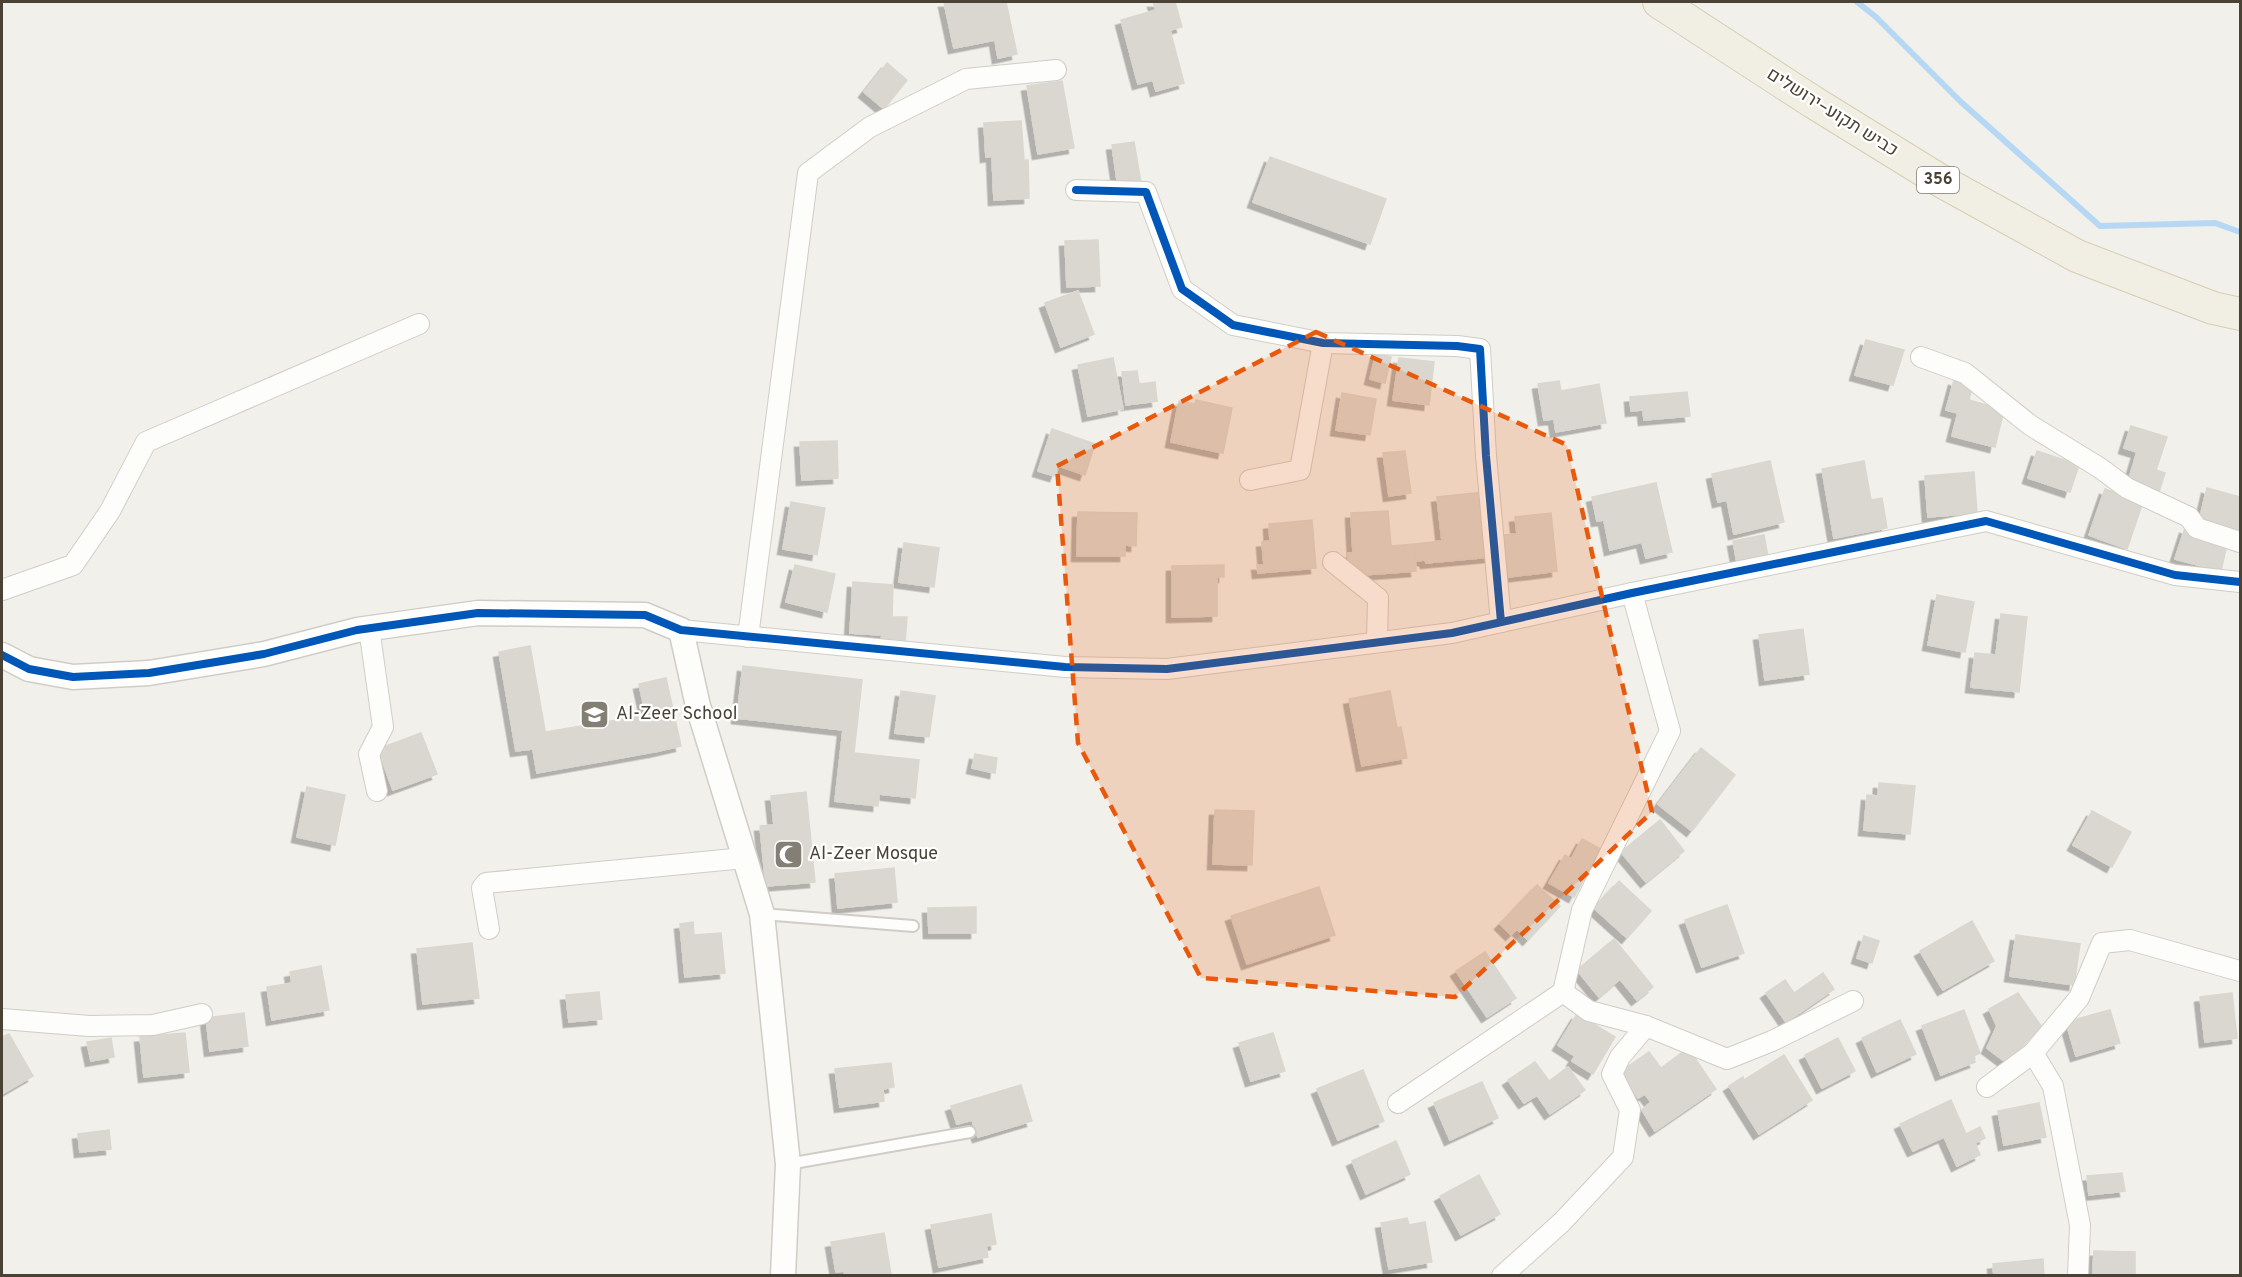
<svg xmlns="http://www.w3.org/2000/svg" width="2242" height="1277" viewBox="0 0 2242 1277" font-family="Overpass,Heebo,sans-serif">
	<defs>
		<filter id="shadow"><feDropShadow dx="-5.5" dy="5.5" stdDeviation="0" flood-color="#0004"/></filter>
	</defs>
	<rect width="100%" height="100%" fill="#f2f0ea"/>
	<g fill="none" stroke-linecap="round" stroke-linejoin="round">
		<!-- stream -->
		<path stroke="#b6d8f4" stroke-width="6" d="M 1857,2 L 1876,17 L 1961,102 L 2100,226 L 2215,223 L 2240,232"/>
	</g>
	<!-- building -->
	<g fill="#dad7d1" stroke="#dad7cf" stroke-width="1.5" filter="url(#shadow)">
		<path d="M 944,2 L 1006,2 L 1017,54 L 998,58 L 995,40 L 954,48 Z"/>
		<path d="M 1153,2 L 1175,2 L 1182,27 L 1170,30 L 1184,83 L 1156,91 L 1153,80 L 1138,84 L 1121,20 L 1156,10 Z"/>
		<path d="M 887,63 L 907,80 L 884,109 L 864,92 Z"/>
		<path d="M 1062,81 L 1074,148 L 1038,154 L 1027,86 Z"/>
		<path d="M 1021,121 L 1024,160 L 1028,160 L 1029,198 L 994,200 L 992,156 L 986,157 L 984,123 Z"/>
		<path d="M 1134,142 L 1141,183 L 1118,187 L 1112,145 Z"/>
		<path d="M 1270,157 L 1386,199 L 1370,244 L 1253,202 Z"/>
		<path d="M 1098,240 L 1100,286 L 1067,287 L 1065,241 Z"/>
		<path d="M 1078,291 L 1094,334 L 1061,347 L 1045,303 Z"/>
		<path d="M 1866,340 L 1904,350 L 1893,385 L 1855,375 Z"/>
		<path d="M 1376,354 L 1391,357 L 1385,383 L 1370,379 Z"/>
		<path d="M 1113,358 L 1123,409 L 1088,416 L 1078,365 Z"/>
		<path d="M 1399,358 L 1434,362 L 1429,405 L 1393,400 Z"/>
		<path d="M 1137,371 L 1139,384 L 1155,382 L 1157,401 L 1126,405 L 1122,372 Z"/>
		<path d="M 1954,380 L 1973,385 L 1969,400 L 2004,410 L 1995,447 L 1952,436 L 1958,413 L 1946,410 Z"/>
		<path d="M 1559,381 L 1561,391 L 1599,384 L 1606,423 L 1556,432 L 1554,419 L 1544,420 L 1538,384 Z"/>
		<path d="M 1687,392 L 1690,416 L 1644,420 L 1643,410 L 1631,411 L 1630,397 Z"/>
		<path d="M 1342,393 L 1376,399 L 1370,435 L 1336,430 Z"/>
		<path d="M 1196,400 L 1232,408 L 1223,453 L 1171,442 L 1179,401 L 1195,404 Z"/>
		<path d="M 2131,426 L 2167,437 L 2156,470 L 2165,473 L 2159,492 L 2128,482 L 2137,452 L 2124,448 Z"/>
		<path d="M 1052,429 L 1095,444 L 1085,475 L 1059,466 L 1055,476 L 1038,471 Z"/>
		<path d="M 837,441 L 838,478 L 802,480 L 800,442 Z"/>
		<path d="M 1405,451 L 1411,493 L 1389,496 L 1383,453 Z"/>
		<path d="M 2037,451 L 2079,465 L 2070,492 L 2028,478 Z"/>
		<path d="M 1770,461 L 1784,522 L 1734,534 L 1727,500 L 1718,502 L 1712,474 Z"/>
		<path d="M 1864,461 L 1871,500 L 1882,498 L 1887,528 L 1834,538 L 1822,469 Z"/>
		<path d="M 1974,472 L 1977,513 L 1928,517 L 1925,476 Z"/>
		<path d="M 1656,483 L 1672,552 L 1646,558 L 1642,542 L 1610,550 L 1604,520 L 1597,521 L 1592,497 Z"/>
		<path d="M 2207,488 L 2240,497 L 2240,537 L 2198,526 Z"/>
		<path d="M 2105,489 L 2143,502 L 2127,549 L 2089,535 Z"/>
		<path d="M 1483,492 L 1490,557 L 1426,563 L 1425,560 L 1416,561 L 1415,544 L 1442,541 L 1437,497 Z"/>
		<path d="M 791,502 L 825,508 L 817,555 L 783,549 Z"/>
		<path d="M 1388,511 L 1391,546 L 1414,544 L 1416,571 L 1350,576 L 1348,553 L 1353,553 L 1351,513 Z"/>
		<path d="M 1078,512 L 1137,513 L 1136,546 L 1125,545 L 1125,556 L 1077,556 Z"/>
		<path d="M 1551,513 L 1557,571 L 1509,577 L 1504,535 L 1517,534 L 1515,517 Z"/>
		<path d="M 1312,520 L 1316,568 L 1258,573 L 1257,565 L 1264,565 L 1262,542 L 1270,541 L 1269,524 Z"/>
		<path d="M 2185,528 L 2227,544 L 2221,571 L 2175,559 Z"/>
		<path d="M 1764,535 L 1768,557 L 1737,562 L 1733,541 Z"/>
		<path d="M 904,543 L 939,548 L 934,587 L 899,582 Z"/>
		<path d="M 795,565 L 835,574 L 827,612 L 786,602 Z"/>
		<path d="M 1224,565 L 1224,577 L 1217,577 L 1217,616 L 1172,617 L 1172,566 Z"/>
		<path d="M 853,582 L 893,585 L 892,617 L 907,617 L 905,643 L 881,641 L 882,635 L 850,633 Z"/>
		<path d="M 1937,595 L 1974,602 L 1965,652 L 1928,645 Z"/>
		<path d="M 2001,614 L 2027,617 L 2019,692 L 1971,687 L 1975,653 L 1996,655 Z"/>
		<path d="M 1803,629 L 1809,674 L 1765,680 L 1759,635 Z"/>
		<path d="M 530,646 L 548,747 L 516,751 L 499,652 Z"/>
		<path d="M 743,666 L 862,680 L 854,753 L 919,760 L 915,798 L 879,794 L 878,806 L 835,801 L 843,730 L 737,718 Z"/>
		<path d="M 666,678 L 681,746 L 654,752 L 639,684 Z"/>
		<path d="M 901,691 L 935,696 L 929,737 L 895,733 Z"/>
		<path d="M 1390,691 L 1397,728 L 1401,727 L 1407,758 L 1362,766 L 1349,699 Z"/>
		<path d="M 646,715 L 654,752 L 537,773 L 533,749 L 548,747 L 545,732 Z"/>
		<path d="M 421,733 L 437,774 L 393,790 L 378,749 Z"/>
		<path d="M 1701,748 L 1735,775 L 1692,831 L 1658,804 Z"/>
		<path d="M 975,754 L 997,758 L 995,773 L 972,768 Z"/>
		<path d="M 1879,783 L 1915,786 L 1910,834 L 1864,830 L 1867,795 L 1878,796 Z"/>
		<path d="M 307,787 L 345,795 L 335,845 L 297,837 Z"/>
		<path d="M 806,792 L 815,882 L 766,886 L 760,826 L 774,825 L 771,796 Z"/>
		<path d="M 1215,810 L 1254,811 L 1252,865 L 1213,864 Z"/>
		<path d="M 2092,811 L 2131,832 L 2112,867 L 2073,845 Z"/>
		<path d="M 1660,820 L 1684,851 L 1646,882 L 1621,852 Z"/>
		<path d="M 1582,839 L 1601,849 L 1574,897 L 1549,883 L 1565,855 L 1571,859 Z"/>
		<path d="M 894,868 L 897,902 L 838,908 L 835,874 Z"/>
		<path d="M 1619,881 L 1651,911 L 1627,938 L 1594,908 Z"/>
		<path d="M 1537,885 L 1560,906 L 1528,940 L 1517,929 L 1511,935 L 1500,924 Z"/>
		<path d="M 1319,887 L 1335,935 L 1247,964 L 1231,916 Z"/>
		<path d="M 1727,905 L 1744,953 L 1702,967 L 1685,920 Z"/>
		<path d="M 976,907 L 976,933 L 929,933 L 928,908 Z"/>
		<path d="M 1972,921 L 1994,961 L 1943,990 L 1920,951 Z"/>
		<path d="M 693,922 L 694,935 L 721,933 L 725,973 L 685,977 L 680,924 Z"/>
		<path d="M 2016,935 L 2080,944 L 2074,985 L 2010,976 Z"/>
		<path d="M 1864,936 L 1879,941 L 1872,963 L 1857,958 Z"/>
		<path d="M 1614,939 L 1653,987 L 1637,1000 L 1620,979 L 1599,997 L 1577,970 Z"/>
		<path d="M 472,943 L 479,998 L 423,1004 L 417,949 Z"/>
		<path d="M 1485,952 L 1516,998 L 1487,1017 L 1456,971 Z"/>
		<path d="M 321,966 L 329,1010 L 272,1020 L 267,987 L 292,983 L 290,972 Z"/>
		<path d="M 1823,973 L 1834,989 L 1786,1022 L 1766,993 L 1785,980 L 1794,993 Z"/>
		<path d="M 599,992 L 602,1019 L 569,1022 L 566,995 Z"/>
		<path d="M 2018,993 L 2041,1026 L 2007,1063 L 1987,1048 L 1997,1026 L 1989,1009 Z"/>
		<path d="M 2232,993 L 2237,1038 L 2205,1042 L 2200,997 Z"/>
		<path d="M 1964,1010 L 1980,1053 L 1973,1056 L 1975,1062 L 1941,1075 L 1922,1026 Z"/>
		<path d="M 2110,1010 L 2120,1043 L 2076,1056 L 2066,1022 Z"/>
		<path d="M 244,1013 L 248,1046 L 210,1051 L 206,1018 Z"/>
		<path d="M 1577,1014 L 1615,1037 L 1593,1074 L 1572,1061 L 1575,1056 L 1558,1045 Z"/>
		<path d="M 1900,1020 L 1916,1054 L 1877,1072 L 1862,1038 Z"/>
		<path d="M 185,1033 L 189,1072 L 144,1077 L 140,1037 Z"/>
		<path d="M 1273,1033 L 1285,1071 L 1251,1081 L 1239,1043 Z"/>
		<path d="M 9,1034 L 33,1076 L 2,1094 L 2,1037 Z"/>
		<path d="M 111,1038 L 114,1057 L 91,1061 L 87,1042 Z"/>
		<path d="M 1838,1038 L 1855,1071 L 1822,1088 L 1805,1055 Z"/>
		<path d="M 1688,1048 L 1716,1089 L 1655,1131 L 1642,1110 L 1651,1102 L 1645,1094 L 1638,1098 L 1620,1072 L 1649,1052 L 1661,1068 Z"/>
		<path d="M 1784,1055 L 1812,1100 L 1759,1134 L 1729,1086 L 1743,1077 L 1744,1080 Z"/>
		<path d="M 1535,1062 L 1549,1081 L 1568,1067 L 1585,1090 L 1550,1114 L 1537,1095 L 1524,1103 L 1508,1080 Z"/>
		<path d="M 891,1063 L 894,1087 L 883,1089 L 884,1101 L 840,1107 L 835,1069 Z"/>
		<path d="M 1363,1070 L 1384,1121 L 1338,1140 L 1317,1089 Z"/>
		<path d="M 1482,1082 L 1498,1118 L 1450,1140 L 1434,1103 Z"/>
		<path d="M 1021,1085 L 1032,1121 L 978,1137 L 972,1120 L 957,1124 L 951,1106 Z"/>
		<path d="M 1951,1100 L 1966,1134 L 1980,1127 L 1985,1138 L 1975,1143 L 1980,1155 L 1957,1166 L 1944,1137 L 1913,1151 L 1900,1124 Z"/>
		<path d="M 2039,1103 L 2046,1137 L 2004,1145 L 1998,1111 Z"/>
		<path d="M 109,1130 L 111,1149 L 80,1152 L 78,1134 Z"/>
		<path d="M 1396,1141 L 1410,1174 L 1366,1194 L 1352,1161 Z"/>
		<path d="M 2122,1173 L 2125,1191 L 2089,1195 L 2087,1176 Z"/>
		<path d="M 1479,1175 L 1500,1214 L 1461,1235 L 1440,1196 Z"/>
		<path d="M 991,1214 L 996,1244 L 986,1246 L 988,1257 L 939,1267 L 931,1225 Z"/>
		<path d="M 1407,1218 L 1409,1225 L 1425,1222 L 1432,1262 L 1389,1269 L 1381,1223 Z"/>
		<path d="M 884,1233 L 891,1274 L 845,1276 L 844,1271 L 836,1272 L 831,1242 Z"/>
		<path d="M 2094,1251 L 2135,1252 L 2135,1276 L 2093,1276 Z"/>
		<path d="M 2043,1259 L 2044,1276 L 1994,1276 L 1993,1264 Z"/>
	</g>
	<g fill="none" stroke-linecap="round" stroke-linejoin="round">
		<defs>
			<g id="service">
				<path d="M 762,914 L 913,926"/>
				<path d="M 788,1164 L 970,1132"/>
			</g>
			<g id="minor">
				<path d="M 1076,190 L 1146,192 L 1182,289 L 1233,325 L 1323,343 L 1457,346 L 1480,349 L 1486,456 L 1501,622"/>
				<path d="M 1921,357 L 1965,373 L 2030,425 L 2100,468 L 2127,488 L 2189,517 L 2197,528 L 2240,542"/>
				<path d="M 1250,480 L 1300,470 L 1323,343"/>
				<path d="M 1333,562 L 1378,598 L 1377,642"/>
				<path d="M 2,590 L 73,565 L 110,511 L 146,442 L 419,324"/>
				<path d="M 369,628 L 383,727 L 369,754 L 377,791"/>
				<path d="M 681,630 L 1065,667 L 1167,669 L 1452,633 L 1632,593 L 1986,521 L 2175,575 L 2240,582"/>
				<path d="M 748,637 L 808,173 L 870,127 L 966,79 L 1056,70"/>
				<path d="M 489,929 L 482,888 L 486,883 L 744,858"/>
				<path d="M 1563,992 L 1589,1011 L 1646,1026 L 1727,1059 L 1772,1041 L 1853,1001"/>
				<path d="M 2,1019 L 89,1026 L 153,1025 L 202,1014"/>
				<path d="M 2033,1053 L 2053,1086 L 2080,1225 L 2078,1276"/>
				<path d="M 1987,1087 L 2033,1053 L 2079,998 L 2102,943 L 2130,940 L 2240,971"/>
				<path d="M 1398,1103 L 1563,992 L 1582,910 L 1670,731 L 1632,593"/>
				<path d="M 1502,1276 L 1562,1222 L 1623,1157 L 1630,1110 L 1612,1074 L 1620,1057 L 1646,1026"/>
			</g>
			<path id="tertiary" d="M 2,655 L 29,669 L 73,677 L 149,673 L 264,654 L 357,630 L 478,613 L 645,615 L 681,630 L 698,706 L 762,914 L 788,1164 L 783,1276"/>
			<path id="primary" d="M 1659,2 L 1813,102 L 1941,181 L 2077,256 L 2213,308 L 2240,314"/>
		</defs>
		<!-- service casing -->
		<use href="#service" stroke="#d0cdc7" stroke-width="14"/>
		<!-- minor casing -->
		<use href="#minor" stroke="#d0cdc7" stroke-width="22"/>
		<!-- tertiary casing -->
		<use href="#tertiary" stroke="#d0cdc7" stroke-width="27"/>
		<!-- primary casing -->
		<use href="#primary" stroke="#d6ceb5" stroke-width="34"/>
		<!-- service -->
		<use href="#service" stroke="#fdfdfc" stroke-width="10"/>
		<!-- minor -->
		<use href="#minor" stroke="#fdfdfc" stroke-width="20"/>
		<!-- tertiary -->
		<use href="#tertiary" stroke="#fdfdfc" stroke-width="24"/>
		<!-- primary -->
		<use href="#primary" stroke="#f1eee4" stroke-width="32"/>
		<defs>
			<g id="cycleway">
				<path d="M 1076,190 L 1146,192 L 1182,289 L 1233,325 L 1323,343 L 1457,346 L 1480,349 L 1486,456 L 1501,622"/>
				<path d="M 2,655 L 29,669 L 73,677 L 149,673 L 264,654 L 357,630 L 478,613 L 645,615 L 681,630 L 1065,667 L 1167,669 L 1452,633 L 1632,593 L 1986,521 L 2175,575 L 2240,582"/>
			</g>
		</defs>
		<!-- cycleway casing -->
		<use href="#cycleway" stroke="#fff" stroke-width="11"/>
		<!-- cycleway -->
		<use href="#cycleway" stroke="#0057b8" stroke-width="8"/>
	</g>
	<!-- marked area -->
	<path fill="#e8590c" fill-opacity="0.2" stroke="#e8590c" stroke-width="4.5" stroke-dasharray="12 8" stroke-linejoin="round" d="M 1316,332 L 1567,445 L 1652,812 L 1455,997 L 1201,978 L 1078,743 L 1057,466 Z"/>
	<!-- icons -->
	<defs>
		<symbol id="school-square" viewBox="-11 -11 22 22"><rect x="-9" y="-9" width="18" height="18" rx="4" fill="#847f74" stroke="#fff"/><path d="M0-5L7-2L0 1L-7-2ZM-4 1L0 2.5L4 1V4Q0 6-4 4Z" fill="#fff"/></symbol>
		<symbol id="mosque-square" viewBox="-11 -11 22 22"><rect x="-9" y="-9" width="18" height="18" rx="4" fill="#847f74" stroke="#fff"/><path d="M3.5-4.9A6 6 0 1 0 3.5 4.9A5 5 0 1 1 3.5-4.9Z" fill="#fff"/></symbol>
	</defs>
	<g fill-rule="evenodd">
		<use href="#school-square" x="578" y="698" width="33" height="33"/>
		<use href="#mosque-square" x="772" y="838" width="33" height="33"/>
	</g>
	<g text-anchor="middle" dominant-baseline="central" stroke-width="4.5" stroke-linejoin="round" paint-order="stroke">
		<!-- shield labels -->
		<rect fill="#fff" stroke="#807b72" stroke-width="1.5" x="1917" y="167" width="42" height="26" rx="4.5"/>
		<g font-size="16" font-weight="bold" fill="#494235">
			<text x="1938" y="180">356</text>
		</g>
		<!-- street labels -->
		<g font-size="18" fill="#494235" stroke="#fff">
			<text transform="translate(1832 113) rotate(32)">כביש תקוע–ירושלים</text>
		</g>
		<!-- poi labels -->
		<g font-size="18" fill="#494235" stroke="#fff" text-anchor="start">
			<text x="616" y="714">Al-Zeer School</text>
			<text x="809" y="854">Al-Zeer Mosque</text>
		</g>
	</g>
	<!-- border -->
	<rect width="2242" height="1277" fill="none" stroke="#494235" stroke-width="6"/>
</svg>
